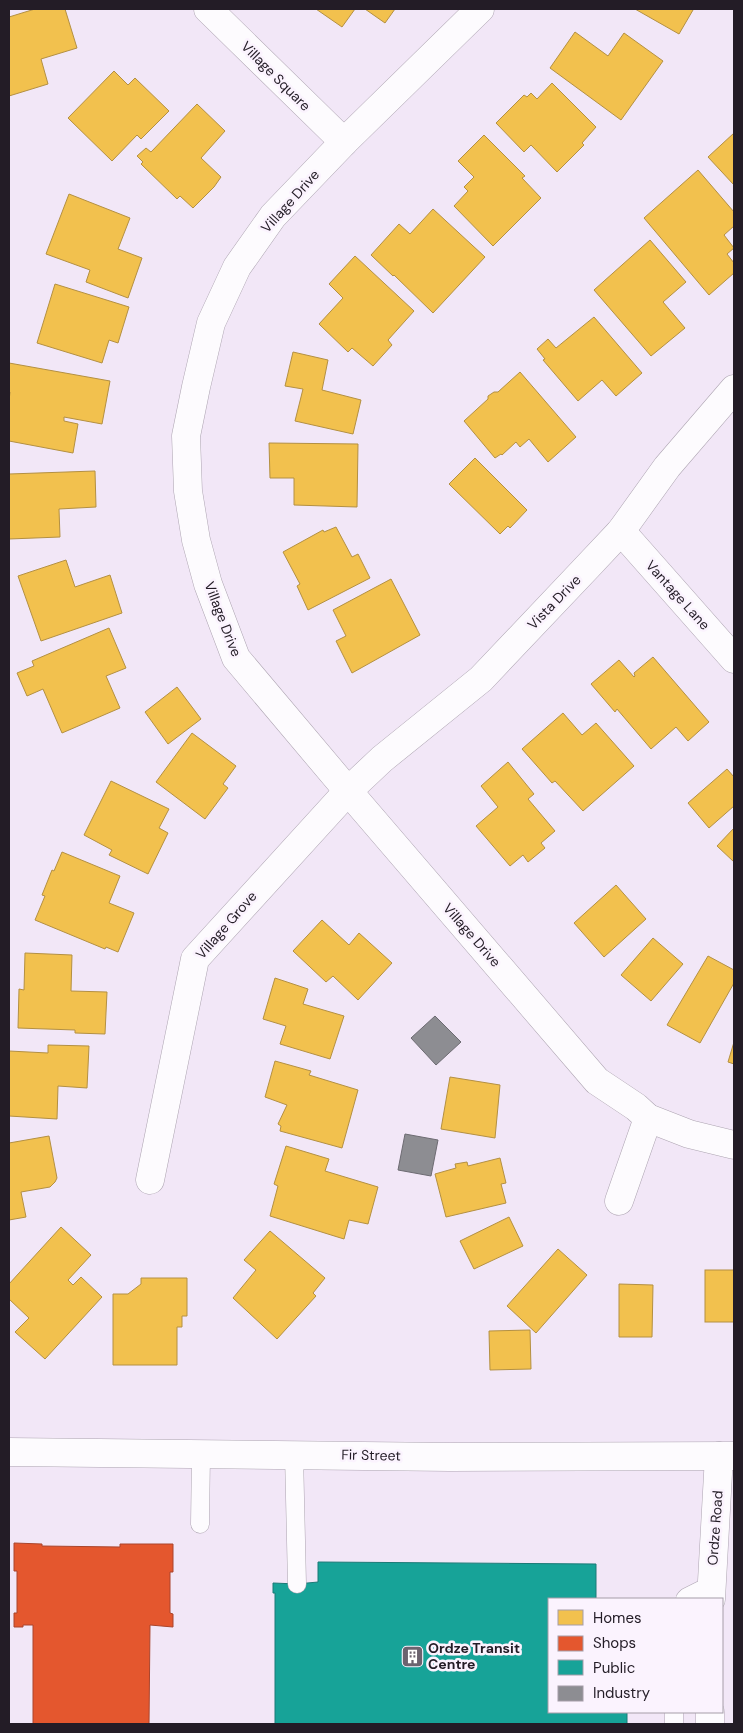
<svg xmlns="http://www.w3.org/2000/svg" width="743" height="1733" viewBox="0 0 743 1733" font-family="'DM Sans',sans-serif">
	<rect width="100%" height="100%" fill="#f2e7f7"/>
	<!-- homes -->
	<g fill="#f2c14e" stroke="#b49042">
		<path d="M 35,9 L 65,9 L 77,48 L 41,59 L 48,84 L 9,96 L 9,17 Z"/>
		<path d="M 316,9 L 355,9 L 342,27 Z"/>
		<path d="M 365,9 L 395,9 L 385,23 Z"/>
		<path d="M 635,9 L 692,9 L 693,10 L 679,34 Z"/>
		<path d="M 575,32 L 608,56 L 624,33 L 663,61 L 621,120 L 550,68 Z"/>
		<path d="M 114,71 L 128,85 L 135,78 L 169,111 L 141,139 L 137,135 L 112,161 L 68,118 Z"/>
		<path d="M 552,83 L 596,127 L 582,143 L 584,145 L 557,172 L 531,145 L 524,152 L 496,123 L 524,95 L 527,97 L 531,93 L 537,99 Z"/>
		<path d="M 197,104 L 225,131 L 201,158 L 221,177 L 214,187 L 193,208 L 180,196 L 177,199 L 141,164 L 143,162 L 137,156 L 146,148 L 151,152 Z"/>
		<path d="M 734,133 L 734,185 L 708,157 Z"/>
		<path d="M 484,135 L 525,176 L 522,178 L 541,198 L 493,246 L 454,206 L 468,191 L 464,187 L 474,177 L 458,161 Z"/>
		<path d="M 698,170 L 734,212 L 734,226 L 724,235 L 734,248 L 727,254 L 734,263 L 734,273 L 709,295 L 644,218 Z"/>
		<path d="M 69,194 L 130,218 L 118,249 L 142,258 L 128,298 L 86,282 L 90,270 L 46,254 Z"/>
		<path d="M 433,209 L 485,257 L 433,313 L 394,275 L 393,276 L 371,255 L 399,224 L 410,234 Z"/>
		<path d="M 650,240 L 686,282 L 663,302 L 685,328 L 651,356 L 594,290 Z"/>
		<path d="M 355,256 L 414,311 L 388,340 L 392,345 L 373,366 L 352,348 L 348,352 L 319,324 L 343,298 L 329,284 Z"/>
		<path d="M 55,284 L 129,307 L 118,343 L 109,340 L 102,363 L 37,343 Z"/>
		<path d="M 594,317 L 642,373 L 616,396 L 602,380 L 578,401 L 543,360 L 545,359 L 537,349 L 548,339 L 556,348 Z"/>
		<path d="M 293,352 L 328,360 L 322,390 L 361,400 L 353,434 L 295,421 L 303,389 L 285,386 Z"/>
		<path d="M 9,363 L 110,381 L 102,424 L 64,417 L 64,421 L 78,424 L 73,453 L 9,441 L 9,401 L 10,392 L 9,392 Z"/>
		<path d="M 520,372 L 576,437 L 548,462 L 529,439 L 520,447 L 516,442 L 502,455 L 501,454 L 495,458 L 464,421 L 488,399 L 488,396 L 494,392 L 498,392 Z"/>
		<path d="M 269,443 L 358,444 L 357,507 L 294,505 L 294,478 L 270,478 Z"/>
		<path d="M 475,458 L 527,510 L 510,528 L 508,526 L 500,534 L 449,484 Z"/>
		<path d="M 95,471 L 96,507 L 59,509 L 60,537 L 9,539 L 9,474 Z"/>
		<path d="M 336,527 L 352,557 L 358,554 L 370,578 L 308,610 L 297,586 L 300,584 L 283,552 L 323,530 L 324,532 Z"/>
		<path d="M 66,560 L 75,587 L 110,575 L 122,613 L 41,641 L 18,576 Z"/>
		<path d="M 391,579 L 420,635 L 352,673 L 336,641 L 346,636 L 333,610 Z"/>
		<path d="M 109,628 L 126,668 L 106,676 L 120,708 L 62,733 L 43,689 L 27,696 L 17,673 L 34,666 L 32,661 Z"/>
		<path d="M 653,657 L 709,722 L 688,741 L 676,727 L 651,749 L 617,709 L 615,712 L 591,684 L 619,660 L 634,677 L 635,676 L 634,673 Z"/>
		<path d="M 177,687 L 201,719 L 168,744 L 145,712 Z"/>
		<path d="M 563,713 L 582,735 L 596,723 L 634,766 L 583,811 L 555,781 L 552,783 L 522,749 Z"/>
		<path d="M 192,733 L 236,766 L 223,784 L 228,788 L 205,819 L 156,782 Z"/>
		<path d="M 508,762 L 534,794 L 528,799 L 555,831 L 541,843 L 545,848 L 528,862 L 523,855 L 510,866 L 476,826 L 498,807 L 481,786 Z"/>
		<path d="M 727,769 L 734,777 L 734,806 L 709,828 L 688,803 Z"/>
		<path d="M 111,781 L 169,809 L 159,828 L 168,833 L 148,874 L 109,855 L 112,850 L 84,835 Z"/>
		<path d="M 734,828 L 734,862 L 717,846 Z"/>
		<path d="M 62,852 L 120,876 L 109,903 L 134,913 L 118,952 L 106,947 L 105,949 L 35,920 L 45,896 L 42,895 L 52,870 L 54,871 Z"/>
		<path d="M 616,885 L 646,919 L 604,957 L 574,923 Z"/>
		<path d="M 322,920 L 349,945 L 359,933 L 392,963 L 358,1000 L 333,976 L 326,982 L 293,951 Z"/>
		<path d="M 653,938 L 683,964 L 651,1001 L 621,975 Z"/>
		<path d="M 25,953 L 72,955 L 71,991 L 107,992 L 105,1034 L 75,1033 L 75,1030 L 18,1028 L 19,989 L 24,990 Z"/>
		<path d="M 708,956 L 734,970 L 734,983 L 700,1043 L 667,1025 Z"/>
		<path d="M 275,978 L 308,989 L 303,1004 L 344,1016 L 330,1059 L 280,1044 L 286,1026 L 263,1019 Z"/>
		<path d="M 734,1042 L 734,1064 L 728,1062 Z"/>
		<path d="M 48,1045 L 89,1046 L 87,1088 L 58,1086 L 57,1119 L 9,1116 L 9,1051 L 48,1053 Z"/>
		<path d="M 275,1061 L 311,1071 L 309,1075 L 358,1090 L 342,1148 L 280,1131 L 281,1126 L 278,1124 L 287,1105 L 265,1097 Z"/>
		<path d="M 450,1077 L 500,1085 L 495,1138 L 441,1129 Z"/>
		<path d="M 49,1136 L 57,1178 L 55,1182 L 50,1187 L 21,1192 L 26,1217 L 9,1220 L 9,1143 Z"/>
		<path d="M 286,1146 L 329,1159 L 325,1171 L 378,1187 L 368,1224 L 349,1220 L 344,1239 L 270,1216 L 278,1186 L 274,1184 Z"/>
		<path d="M 500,1158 L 506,1183 L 501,1184 L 506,1203 L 446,1217 L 435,1174 L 456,1168 L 455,1164 L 467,1162 L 468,1166 Z"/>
		<path d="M 509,1217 L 523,1246 L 474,1269 L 460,1241 Z"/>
		<path d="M 61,1227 L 91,1255 L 68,1280 L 73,1285 L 81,1277 L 102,1297 L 45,1359 L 15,1332 L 29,1318 L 9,1299 L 9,1284 Z"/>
		<path d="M 270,1231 L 325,1278 L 313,1293 L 316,1296 L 277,1339 L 233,1298 L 256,1270 L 244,1260 Z"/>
		<path d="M 558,1249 L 587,1275 L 536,1333 L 507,1306 Z"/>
		<rect x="705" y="1270" width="29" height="52"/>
		<path d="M 141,1278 L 187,1278 L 187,1316 L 182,1316 L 182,1327 L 177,1327 L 177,1365 L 113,1365 L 113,1294 L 128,1294 L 141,1284 Z"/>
		<path d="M 619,1284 L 653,1285 L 652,1337 L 619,1337 Z"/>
		<path d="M 530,1330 L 531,1369 L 490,1370 L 489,1331 Z"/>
	</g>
	<!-- shops -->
	<path fill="#e4572e" stroke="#aa452c" d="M 14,1543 L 42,1544 L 42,1546 L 120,1547 L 120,1544 L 173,1544 L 173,1572 L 170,1572 L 170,1613 L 173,1614 L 173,1627 L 150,1625 L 149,1724 L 33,1724 L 33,1625 L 23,1625 L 23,1627 L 14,1627 L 14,1613 L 17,1613 L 17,1571 L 14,1571 Z"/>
	<!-- public -->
	<path fill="#17a398" stroke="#1b7a76" d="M 318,1562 L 596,1564 L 596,1599 L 549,1599 L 549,1712 L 627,1712 L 627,1724 L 275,1724 L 275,1593 L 273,1593 L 273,1583 L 297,1584 L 318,1582 Z"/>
	<!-- industry -->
	<g fill="#8d8d92" stroke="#6d6b72">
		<path d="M 435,1016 L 461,1042 L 436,1065 L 411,1038 Z"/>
		<path d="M 405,1134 L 438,1140 L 431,1176 L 398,1170 Z"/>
	</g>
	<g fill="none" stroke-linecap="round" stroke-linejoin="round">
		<defs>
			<g id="service">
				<path d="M 294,1454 L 297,1584"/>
				<path d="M 200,1524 L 201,1454"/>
				<path d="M 685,1599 L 687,1597 L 711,1585"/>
				<path d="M 674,1724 L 674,1712"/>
			</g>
			<g id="minor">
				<path d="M 208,9 L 344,142"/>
				<path d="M 480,9 L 344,142 L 273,216 L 237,267 L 211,323 L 196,387 L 186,436 L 188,491 L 196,540 L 208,584 L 236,658 L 348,791 L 597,1081 L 636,1107 L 648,1118 L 689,1134 L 734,1145"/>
				<path d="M 621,531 L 734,659"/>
				<path d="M 150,1180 L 195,959 L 348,791 L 382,759 L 481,679 L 590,564 L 621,531 L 667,467 L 734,389"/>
				<path d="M 619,1201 L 648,1118"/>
				<path d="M 9,1452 L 450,1457 L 734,1456"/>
				<path d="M 711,1599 L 719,1456"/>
				<path d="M 710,1724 L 710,1712"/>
			</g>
		</defs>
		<!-- service casing -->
		<use href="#service" stroke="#ada4b1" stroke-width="19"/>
		<!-- minor casing -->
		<use href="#minor" stroke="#ada4b1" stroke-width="29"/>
		<!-- service -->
		<use href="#service" stroke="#fdfbfe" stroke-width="18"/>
		<!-- minor -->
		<use href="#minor" stroke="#fdfbfe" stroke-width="28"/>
	</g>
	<!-- icons -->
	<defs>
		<symbol id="building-square" viewBox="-11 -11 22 22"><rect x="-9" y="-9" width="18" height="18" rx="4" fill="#6b636f" stroke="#fbf3fe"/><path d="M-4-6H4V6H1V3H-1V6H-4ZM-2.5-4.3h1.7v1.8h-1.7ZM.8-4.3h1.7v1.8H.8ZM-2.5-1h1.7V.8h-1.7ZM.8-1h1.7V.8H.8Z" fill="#fff"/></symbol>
	</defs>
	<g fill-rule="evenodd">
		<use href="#building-square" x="400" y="1644" width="25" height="25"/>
	</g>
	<g text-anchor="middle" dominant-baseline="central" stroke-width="5" stroke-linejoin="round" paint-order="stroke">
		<!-- street labels -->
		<g font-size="14" fill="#231c26" stroke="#fbf3fe">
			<text transform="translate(276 76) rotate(45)">Village Square</text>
			<text transform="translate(290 201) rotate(-48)">Village Drive</text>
			<text transform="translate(678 595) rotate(48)">Vantage Lane</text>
			<text transform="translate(554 602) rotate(-46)">Vista Drive</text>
			<text transform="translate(223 619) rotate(69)">Village Drive</text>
			<text transform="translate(226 925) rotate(-49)">Village Grove</text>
			<text transform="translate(472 935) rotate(49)">Village Drive</text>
			<text transform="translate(371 1455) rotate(1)">Fir Street</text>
			<text transform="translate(715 1528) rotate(-86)">Ordze Road</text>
		</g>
		<!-- poi labels -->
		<g font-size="14" font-weight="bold" fill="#231c26" stroke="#fbf3fe" text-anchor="start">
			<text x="428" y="1648">Ordze Transit<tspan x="428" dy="16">Centre</tspan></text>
		</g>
	</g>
	<!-- border -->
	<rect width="743" height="1733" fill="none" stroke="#231c26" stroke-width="20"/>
	<!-- legend -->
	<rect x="548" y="1598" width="175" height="115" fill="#fbf3fe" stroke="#a59da8"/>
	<rect x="558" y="1610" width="25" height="15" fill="#f2c14e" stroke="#a59da8"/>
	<text x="593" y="1623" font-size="15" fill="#231c26">Homes</text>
	<rect x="558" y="1636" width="25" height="15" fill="#e4572e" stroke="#a59da8"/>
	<text x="593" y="1648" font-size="15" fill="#231c26">Shops</text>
	<rect x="558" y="1660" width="25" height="15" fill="#17a398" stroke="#a59da8"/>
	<text x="593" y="1673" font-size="15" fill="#231c26">Public</text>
	<rect x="558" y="1686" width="25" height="15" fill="#8d8d92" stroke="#a59da8"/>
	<text x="593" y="1698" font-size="15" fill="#231c26">Industry</text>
</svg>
